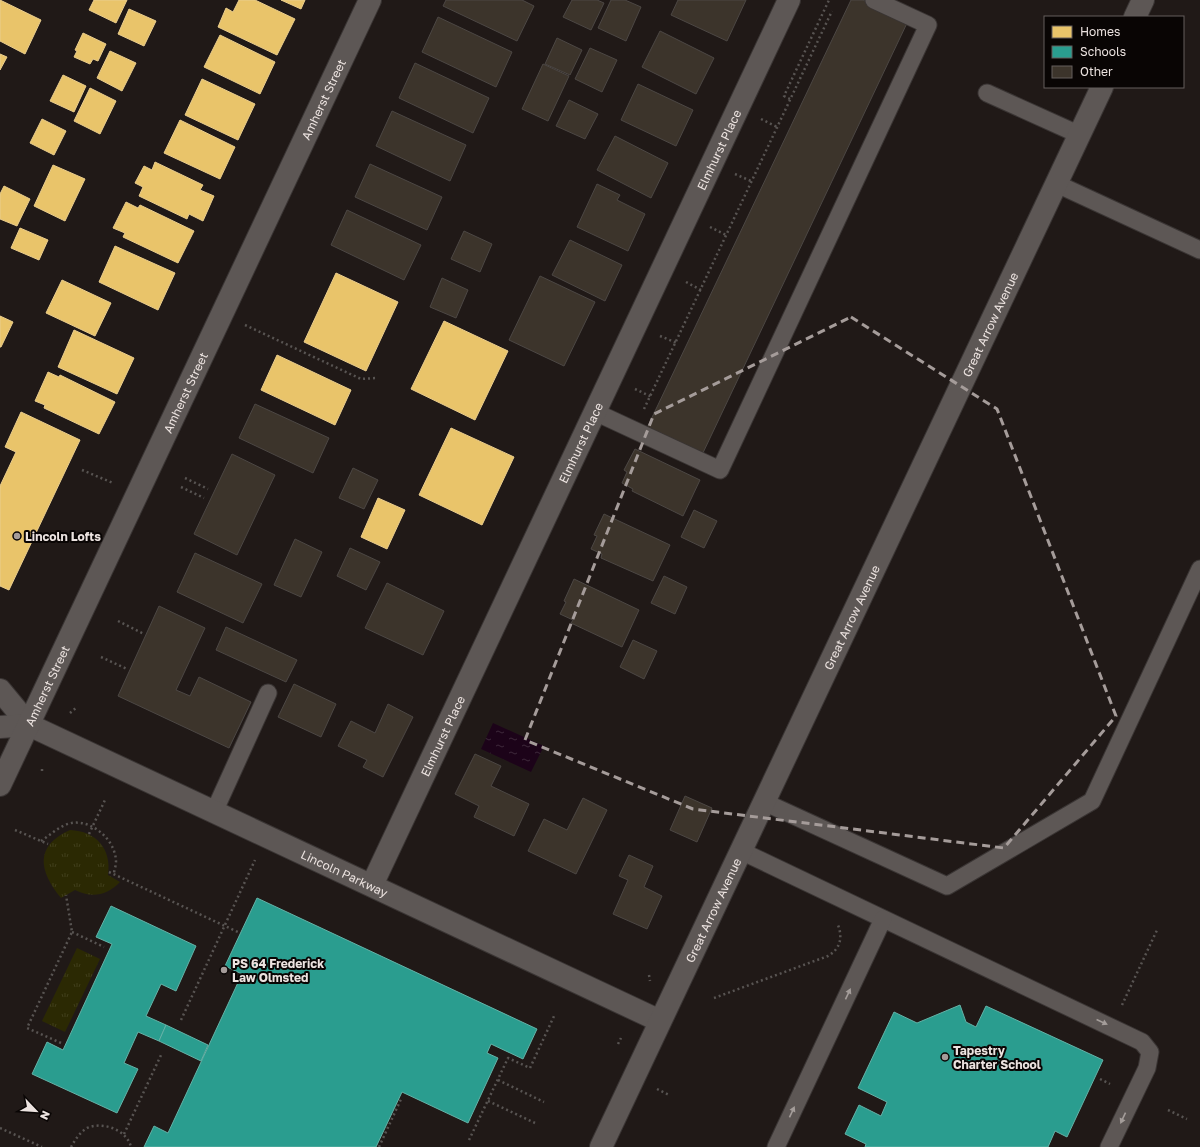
<svg xmlns="http://www.w3.org/2000/svg" width="1200" height="1147" viewBox="0 0 1200 1147" font-family="'Golos Text',sans-serif">
	<defs>
		<pattern id="grass-tufts" width="24" height="20" patternUnits="userSpaceOnUse"><rect width="24" height="20" fill="#2b2903"/><path d="M3 7l-1-3M5 7V3M7 7l1-3M15 17l-1-3M17 17v-4M19 17l1-3" fill="none" stroke="#403e1b"/></pattern>
		<pattern id="water-ripples" width="26" height="14" patternUnits="userSpaceOnUse"><rect width="26" height="14" fill="#1c0319"/><path d="M2 4q2-2 4 0t4 0M15 11q2-2 4 0t4 0" fill="none" stroke="#3d283a"/></pattern>
	</defs>
	<rect width="100%" height="100%" fill="#201917"/>
	<!-- grass -->
	<g fill="url(#grass-tufts)">
		<path d="M 70,830 C 96,831 112,849 108,875 L 120,882 C 107,896 91,898 75,890 L 61,898 C 39,871 34,846 70,830 Z"/>
		<path d="M 77,948 L 100,959 L 65,1032 L 42,1021 Z"/>
	</g>
	<!-- water -->
	<path fill="url(#water-ripples)" d="M 493,723 L 544,746 L 531,772 L 481,749 Z"/>
	<!-- homes -->
	<g fill="#e9c46a" stroke="#eacd8d">
		<path d="M 0,0 L 41,20 L 25,54 L 0,41 Z"/>
		<path d="M 94,0 L 127,0 L 116,23 L 89,10 Z"/>
		<path d="M 239,0 L 255,0 L 295,19 L 277,55 L 218,27 L 226,8 L 233,12 Z"/>
		<path d="M 281,0 L 305,0 L 301,9 Z"/>
		<path d="M 129,9 L 156,21 L 144,46 L 118,34 Z"/>
		<path d="M 83,33 L 106,44 L 98,61 L 93,59 L 90,64 L 74,57 L 77,51 L 75,50 Z"/>
		<path d="M 220,35 L 275,62 L 260,94 L 204,67 Z"/>
		<path d="M 110,51 L 136,63 L 122,91 L 97,78 Z"/>
		<path d="M 0,54 L 7,57 L 0,70 Z"/>
		<path d="M 63,75 L 86,86 L 74,112 L 50,101 Z"/>
		<path d="M 202,79 L 255,104 L 238,140 L 185,115 Z"/>
		<path d="M 90,88 L 116,101 L 100,134 L 74,121 Z"/>
		<path d="M 42,119 L 66,131 L 54,155 L 30,143 Z"/>
		<path d="M 180,120 L 235,147 L 220,179 L 164,153 Z"/>
		<path d="M 155,162 L 203,185 L 200,190 L 214,196 L 203,221 L 189,214 L 187,219 L 139,196 L 143,187 L 135,183 L 144,166 L 152,170 Z"/>
		<path d="M 53,165 L 85,179 L 65,221 L 34,206 Z"/>
		<path d="M 4,186 L 30,199 L 17,226 L 0,219 L 0,194 Z"/>
		<path d="M 126,202 L 138,208 L 140,205 L 194,231 L 178,263 L 123,237 L 125,233 L 113,228 Z"/>
		<path d="M 20,228 L 48,240 L 39,260 L 11,248 Z"/>
		<path d="M 115,246 L 175,273 L 158,310 L 99,282 Z"/>
		<path d="M 336,273 L 398,302 L 366,371 L 304,342 Z"/>
		<path d="M 62,280 L 111,303 L 95,336 L 46,313 Z"/>
		<path d="M 0,316 L 13,322 L 1,347 L 0,347 Z"/>
		<path d="M 444,321 L 508,351 L 475,420 L 411,389 Z"/>
		<path d="M 74,330 L 134,358 L 117,394 L 58,367 Z"/>
		<path d="M 277,355 L 351,390 L 335,425 L 261,390 Z"/>
		<path d="M 48,372 L 59,377 L 60,375 L 115,402 L 99,434 L 44,408 L 45,405 L 35,401 Z"/>
		<path d="M 21,412 L 80,440 L 9,590 L 0,586 L 0,486 L 16,452 L 5,447 Z"/>
		<path d="M 451,428 L 514,457 L 482,525 L 419,495 Z"/>
		<path d="M 378,498 L 405,510 L 387,549 L 361,537 Z"/>
	</g>
	<!-- schools -->
	<g fill="#2a9d8f" stroke="#64b2a7">
		<path d="M 257,898 L 537,1029 L 523,1059 L 491,1044 L 487,1053 L 498,1058 L 468,1123 L 402,1092 L 376,1147 L 144,1147 L 154,1126 L 168,1133 L 242,974 L 225,966 Z"/>
		<path d="M 111,906 L 196,946 L 176,991 L 161,984 L 146,1016 L 166,1025 L 159,1041 L 138,1032 L 124,1063 L 138,1069 L 117,1113 L 32,1074 L 47,1042 L 63,1050 L 112,944 L 96,937 Z"/>
		<path d="M 960,1005 L 966,1022 L 976,1027 L 986,1006 L 1103,1060 L 1067,1137 L 1055,1131 L 1048,1147 L 865,1147 L 866,1144 L 845,1134 L 859,1105 L 881,1116 L 887,1102 L 858,1088 L 894,1012 L 917,1023 Z"/>
		<path d="M 166,1025 L 208,1045 L 201,1061 L 159,1041 Z"/>
	</g>
	<!-- building -->
	<g fill="#3c342b" stroke="#4c4744">
		<path d="M 446,0 L 522,0 L 534,6 L 517,41 L 443,6 Z"/>
		<path d="M 572,0 L 597,0 L 604,3 L 591,30 L 563,17 Z"/>
		<path d="M 611,0 L 625,0 L 641,7 L 626,41 L 598,28 Z"/>
		<path d="M 678,0 L 746,0 L 727,41 L 671,15 Z"/>
		<path d="M 851,0 L 863,0 L 908,21 L 701,457 L 646,430 Z"/>
		<path d="M 438,17 L 512,52 L 496,87 L 422,52 Z"/>
		<path d="M 660,31 L 714,58 L 696,94 L 642,67 Z"/>
		<path d="M 557,38 L 582,50 L 570,75 L 545,64 Z"/>
		<path d="M 590,48 L 617,60 L 602,92 L 575,79 Z"/>
		<path d="M 415,63 L 489,98 L 473,133 L 399,98 Z"/>
		<path d="M 543,64 L 569,76 L 548,121 L 522,109 Z"/>
		<path d="M 638,84 L 693,110 L 676,146 L 621,120 Z"/>
		<path d="M 569,100 L 598,114 L 585,139 L 556,126 Z"/>
		<path d="M 392,111 L 466,145 L 450,181 L 376,146 Z"/>
		<path d="M 615,136 L 668,163 L 651,198 L 597,170 Z"/>
		<path d="M 370,164 L 442,197 L 427,230 L 355,197 Z"/>
		<path d="M 597,184 L 620,195 L 617,200 L 645,214 L 628,251 L 577,227 Z"/>
		<path d="M 347,210 L 421,245 L 404,280 L 331,245 Z"/>
		<path d="M 464,231 L 492,244 L 480,272 L 451,259 Z"/>
		<path d="M 570,240 L 622,265 L 605,301 L 552,275 Z"/>
		<path d="M 540,276 L 595,302 L 564,366 L 509,340 Z"/>
		<path d="M 442,278 L 468,290 L 456,318 L 430,307 Z"/>
		<path d="M 255,404 L 329,438 L 313,473 L 239,438 Z"/>
		<path d="M 635,449 L 700,480 L 683,516 L 632,491 L 633,489 L 622,483 L 627,472 L 624,470 Z"/>
		<path d="M 232,454 L 275,475 L 237,555 L 194,534 Z"/>
		<path d="M 353,468 L 378,480 L 364,509 L 339,498 Z"/>
		<path d="M 694,510 L 717,521 L 704,548 L 681,537 Z"/>
		<path d="M 604,514 L 670,545 L 653,581 L 601,558 L 602,554 L 591,549 L 597,536 L 594,535 Z"/>
		<path d="M 295,539 L 322,552 L 301,597 L 274,585 Z"/>
		<path d="M 350,548 L 380,562 L 366,590 L 337,576 Z"/>
		<path d="M 195,553 L 262,584 L 243,623 L 177,592 Z"/>
		<path d="M 664,576 L 687,587 L 675,614 L 651,603 Z"/>
		<path d="M 574,579 L 639,610 L 622,647 L 571,623 L 573,620 L 560,614 L 566,602 L 564,601 Z"/>
		<path d="M 387,583 L 444,611 L 423,655 L 365,628 Z"/>
		<path d="M 159,606 L 205,628 L 176,690 L 190,696 L 199,677 L 251,702 L 229,748 L 118,696 Z"/>
		<path d="M 226,627 L 297,660 L 286,682 L 216,650 Z"/>
		<path d="M 633,640 L 657,651 L 644,679 L 620,667 Z"/>
		<path d="M 294,684 L 336,704 L 321,737 L 278,717 Z"/>
		<path d="M 388,704 L 413,717 L 383,777 L 363,767 L 367,760 L 338,746 L 351,721 L 375,733 Z"/>
		<path d="M 475,754 L 501,766 L 491,786 L 529,804 L 514,836 L 474,817 L 479,806 L 455,794 Z"/>
		<path d="M 685,796 L 712,808 L 697,842 L 670,830 Z"/>
		<path d="M 583,798 L 607,810 L 576,874 L 528,851 L 544,819 L 567,830 Z"/>
		<path d="M 629,855 L 653,866 L 644,887 L 662,896 L 647,929 L 613,914 L 628,880 L 619,876 Z"/>
	</g>
	<g fill="none" stroke-linecap="round" stroke-linejoin="round">
		<defs>
			<g id="service">
				<path d="M 987,93 L 1080,135"/>
				<path d="M 1057,184 L 1200,250"/>
				<path d="M 595,412 L 720,470 L 928,25 L 874,0"/>
				<path d="M 764,802 L 947,886 L 1092,801 L 1200,569"/>
				<path d="M 214,812 L 268,693"/>
				<path d="M 741,851 L 1142,1042 L 1150,1052 L 1147,1068 L 1109,1147"/>
				<path d="M 776,1147 L 883,919"/>
			</g>
			<g id="minor">
				<path d="M 1135,17 L 1143,0"/>
				<path id="s1" d="M 0,690 L 29,725 L 660,1021"/>
				<path d="M 0,727 L 29,725"/>
				<path id="s2" d="M 372,885 L 789,0"/>
				<path id="s3" d="M 601,1147 L 1102,87"/>
			</g>
			<g id="tertiary">
				<path id="s4" d="M 0,785 L 370,0"/>
			</g>
		</defs>
		<!-- service casing -->
		<use href="#service" stroke="#3a3534" stroke-width="19"/>
		<!-- minor casing -->
		<use href="#minor" stroke="#3a3534" stroke-width="24"/>
		<!-- tertiary casing -->
		<use href="#tertiary" stroke="#3a3534" stroke-width="24"/>
		<!-- path -->
		<g stroke="#585452" stroke-width="2.5" stroke-dasharray="2 3" stroke-linecap="butt">
			<path d="M 790,99 L 784,96 L 829,0"/>
			<path d="M 761,119 L 779,128"/>
			<path d="M 735,174 L 751,181"/>
			<path d="M 710,227 L 726,235"/>
			<path d="M 686,282 L 701,290"/>
			<path d="M 245,325 L 361,379 L 376,378"/>
			<path d="M 660,336 L 677,343"/>
			<path d="M 635,389 L 652,397"/>
			<path d="M 644,409 L 832,11"/>
			<path d="M 82,470 L 113,483"/>
			<path d="M 185,478 L 208,489"/>
			<path d="M 181,487 L 204,498"/>
			<path d="M 118,621 L 144,634"/>
			<path d="M 101,657 L 127,669"/>
			<path d="M 70,713 L 77,707"/>
			<path d="M 42,769 L 42,773"/>
			<path d="M 15,830 L 48,844"/>
			<path d="M 89,834 L 105,800"/>
			<path d="M 41,841 C 49,836 56,829 65,825 C 87,815 116,838 116,862 C 116,866 114,870 114,874"/>
			<path d="M 109,872 L 240,933"/>
			<path d="M 72,932 L 104,947"/>
			<path d="M 649,975 L 650,981"/>
			<path d="M 714,998 L 828,956 C 840,949 843,938 838,925"/>
			<path d="M 1122,1005 L 1158,928"/>
			<path d="M 181,1020 L 255,860"/>
			<path d="M 61,1043 L 27,1028 L 72,932 L 66,895"/>
			<path d="M 618,1044 L 621,1038"/>
			<path d="M 1100,1079 L 1110,1084"/>
			<path d="M 498,1080 L 544,1102"/>
			<path d="M 657,1089 L 669,1095"/>
			<path d="M 488,1101 L 535,1123"/>
			<path d="M 1168,1110 L 1187,1119"/>
			<path d="M 0,1128 L 42,1147"/>
			<path d="M 124,1134 L 162,1053"/>
			<path d="M 469,1140 L 508,1058 L 530,1068 L 555,1014"/>
			<path d="M 71,1147 C 75,1140 80,1132 87,1128 C 103,1121 127,1130 131,1147"/>
			<path d="M 379,1147 L 402,1097"/>
		</g>
		<!-- service -->
		<use href="#service" stroke="#5d5755" stroke-width="17"/>
		<!-- minor -->
		<use href="#minor" stroke="#5d5755" stroke-width="22"/>
		<!-- tertiary -->
		<use href="#tertiary" stroke="#5d5755" stroke-width="22"/>
	</g>
	<!-- one-way arrows -->
	<defs><path id="oneway-solid" d="M-6-.8H1V-3.2L6.5 0L1 3.2V.8H-6Z"/></defs>
	<g fill="#a49d9a">
		<use href="#oneway-solid" transform="translate(848 994) rotate(-65)"/>
		<use href="#oneway-solid" transform="translate(1102 1022) rotate(25)"/>
		<use href="#oneway-solid" transform="translate(792 1112) rotate(-65)"/>
		<use href="#oneway-solid" transform="translate(1123 1118) rotate(115)"/>
	</g>
	<!-- marked area -->
	<path fill="none" stroke="#a59c9a" stroke-width="3" stroke-dasharray="8 5" stroke-linejoin="round" d="M 851,317 L 997,409 L 1116,716 L 1004,848 L 693,809 L 525,740 L 654,414 Z"/>
	<!-- markers -->
	<g fill="#a59c9a" stroke="#090504" stroke-width="1.5">
		<circle cx="17" cy="536" r="4"/>
		<circle cx="224" cy="970" r="4"/>
		<circle cx="945" cy="1057" r="4"/>
	</g>
	<g text-anchor="middle" dominant-baseline="central" stroke-width="4" stroke-linejoin="round" paint-order="stroke">
		<!-- street labels -->
		<g font-size="12" fill="#ece3e0" stroke="#090504">
			<text stroke="none"><textPath href="#s4" startOffset="758">Amherst Street</textPath></text>
			<text stroke="none"><textPath href="#s2" startOffset="813">Elmhurst Place</textPath></text>
			<text stroke="none"><textPath href="#s3" startOffset="910">Great Arrow Avenue</textPath></text>
			<text stroke="none"><textPath href="#s4" startOffset="434">Amherst Street</textPath></text>
			<text stroke="none"><textPath href="#s2" startOffset="489">Elmhurst Place</textPath></text>
			<text stroke="none"><textPath href="#s3" startOffset="586">Great Arrow Avenue</textPath></text>
			<text stroke="none"><textPath href="#s4" startOffset="110">Amherst Street</textPath></text>
			<text stroke="none"><textPath href="#s2" startOffset="165">Elmhurst Place</textPath></text>
			<text stroke="none"><textPath href="#s1" startOffset="394">Lincoln Parkway</textPath></text>
			<text stroke="none"><textPath href="#s3" startOffset="262">Great Arrow Avenue</textPath></text>
		</g>
		<!-- poi labels -->
		<g font-size="12" font-weight="bold" fill="#ece3e0" stroke="#090504" text-anchor="start">
			<text x="25" y="536">Lincoln Lofts</text>
			<text x="232" y="963">PS 64 Frederick<tspan x="232" dy="14">Law Olmsted</tspan></text>
			<text x="953" y="1050">Tapestry<tspan x="953" dy="14">Charter School</tspan></text>
		</g>
	</g>
	<!-- legend -->
	<rect x="1044" y="16" width="140" height="72" fill="#090504" stroke="#645e5c"/>
	<rect x="1052" y="26" width="20" height="12" fill="#e9c46a" stroke="#645e5c"/>
	<text x="1080" y="36" font-size="12" fill="#ece3e0">Homes</text>
	<rect x="1052" y="46" width="20" height="12" fill="#2a9d8f" stroke="#645e5c"/>
	<text x="1080" y="56" font-size="12" fill="#ece3e0">Schools</text>
	<rect x="1052" y="66" width="20" height="12" fill="#3c342b" stroke="#645e5c"/>
	<text x="1080" y="76" font-size="12" fill="#ece3e0">Other</text>
	<!-- north arrow -->
	<g transform="translate(36 1111) rotate(115)" stroke="#090504" stroke-width="3" paint-order="stroke">
	<path d="M0-3L7 15L0 10L-7 15Z" fill="#ece3e0"/>
	<text y="-6" font-size="11" font-weight="bold" text-anchor="middle" fill="#ece3e0">N</text>
	</g>
</svg>
